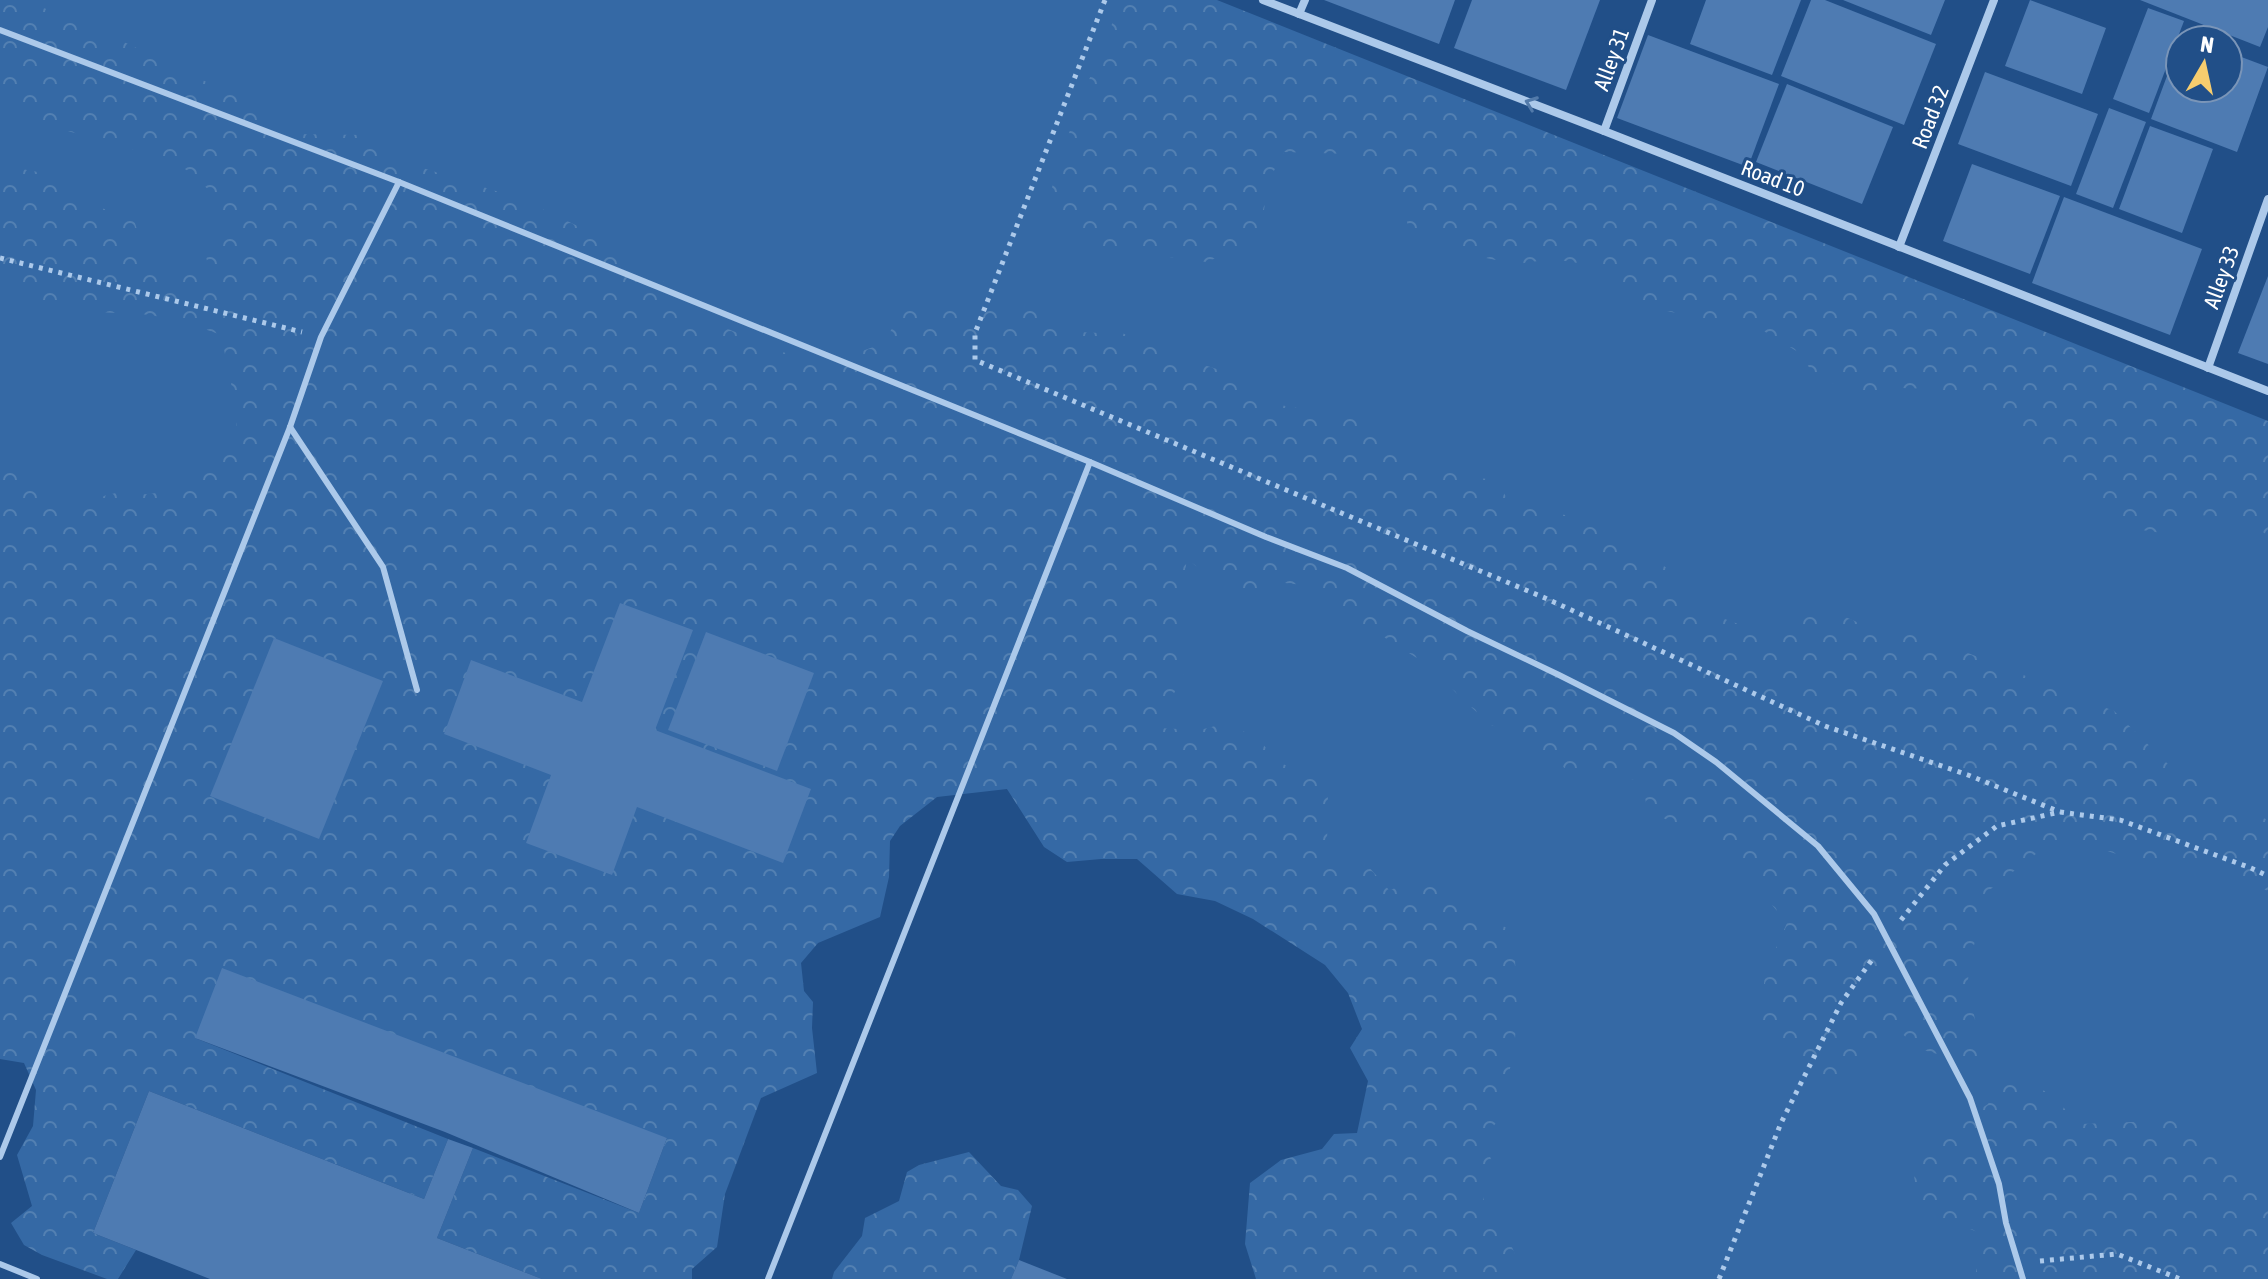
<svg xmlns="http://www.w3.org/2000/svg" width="2268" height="1279" viewBox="0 0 2268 1279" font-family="'Asap Condensed',sans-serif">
	<defs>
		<pattern id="forest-crowns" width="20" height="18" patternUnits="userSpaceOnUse" patternTransform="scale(2)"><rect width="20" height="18" fill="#3569a5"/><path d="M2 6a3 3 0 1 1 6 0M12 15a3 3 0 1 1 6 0" fill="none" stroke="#5380b2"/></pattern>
	</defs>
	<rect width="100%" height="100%" fill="#214f88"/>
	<!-- green -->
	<path fill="#3569a5" d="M 0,0 L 1192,0 L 2268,423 L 2268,1279 L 1407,1279 L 1352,956 L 1007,789 L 219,607 L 0,584 Z"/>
	<!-- forest -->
	<g fill="url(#forest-crowns)">
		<path d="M 0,0 L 14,0 L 41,7 L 91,26 L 250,103 L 292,134 L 363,135 L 407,163 L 521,199 L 611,242 L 660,278 L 692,314 L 819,367 L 884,343 L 903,308 L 1016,306 L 1041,308 L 1058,331 L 1100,333 L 1115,330 L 1179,357 L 1226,372 L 1268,403 L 1365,420 L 1392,444 L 1436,470 L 1498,481 L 1508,501 L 1569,516 L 1611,533 L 1675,573 L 1673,589 L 1714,615 L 1776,638 L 1784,617 L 1832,611 L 1886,635 L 1915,632 L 2114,711 L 2169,765 L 2219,792 L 2242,809 L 2268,820 L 2268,891 L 2191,858 L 2150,865 L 2089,845 L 2045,847 L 1983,895 L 1967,985 L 1983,1053 L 1971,1064 L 1920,1049 L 1894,1027 L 1874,1054 L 1830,1078 L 1785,1059 L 1760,1027 L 1765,973 L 1787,923 L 1738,864 L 1704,836 L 1647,811 L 1643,782 L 1600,771 L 1567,770 L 1524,736 L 1491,725 L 1459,696 L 1434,669 L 1343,611 L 1312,586 L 1276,582 L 1246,594 L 1210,579 L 1187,558 L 1182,594 L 1183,612 L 1173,634 L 1184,673 L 1157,728 L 1200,730 L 1219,725 L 1256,735 L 1276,761 L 1317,779 L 1328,793 L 1327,846 L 1346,867 L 1368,866 L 1389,890 L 1418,882 L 1447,888 L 1479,913 L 1514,932 L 1517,1012 L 1514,1052 L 1497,1122 L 1483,1138 L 1494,1167 L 1481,1188 L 1489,1222 L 1512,1247 L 1521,1270 L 1516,1279 L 1256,1279 L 1245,1244 L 1250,1183 L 1281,1160 L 1322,1149 L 1334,1134 L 1357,1133 L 1368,1081 L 1350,1048 L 1362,1029 L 1348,993 L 1325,965 L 1253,919 L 1215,901 L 1177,894 L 1137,859 L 1101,859 L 1067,862 L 1044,847 L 1007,789 L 937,797 L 900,826 L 890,841 L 889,877 L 880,917 L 818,943 L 801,963 L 804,991 L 813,1002 L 812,1028 L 817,1073 L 761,1098 L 725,1194 L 717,1247 L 692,1269 L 692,1279 L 542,1279 L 437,1238 L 473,1148 L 639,1213 L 667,1138 L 195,1038 L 448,1139 L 424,1199 L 149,1091 L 93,1233 L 136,1250 L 118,1279 L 107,1279 L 42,1255 L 24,1245 L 11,1223 L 32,1206 L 17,1155 L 33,1126 L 36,1090 L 24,1063 L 0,1059 L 0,435 L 3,437 L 3,464 C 26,479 52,501 80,501 C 92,501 104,495 116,493 C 126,492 137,495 147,494 C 189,491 210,466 238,438 L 233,393 L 221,335 C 198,326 175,319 150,315 C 121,312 92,314 64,307 C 41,302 21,294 0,284 L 0,165 L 65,177 L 99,207 L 134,220 L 144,251 L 170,271 L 210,277 L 206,256 L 217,239 L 217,198 L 191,173 L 171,160 L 57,128 L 15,105 L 0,101 Z"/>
		<path d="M 1119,0 L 1217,0 L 2268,421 L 2268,535 L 2233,517 L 2197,515 L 2184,529 L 2162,533 L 2108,525 L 2106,510 L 2084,494 L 2020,425 L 1982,402 L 1940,389 L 1901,388 L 1857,392 L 1813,376 L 1803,355 L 1749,322 L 1723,323 L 1634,304 L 1584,264 L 1553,259 L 1516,264 L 1476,256 L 1445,239 L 1409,228 L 1402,207 L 1348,154 L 1284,152 L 1268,182 L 1263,217 L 1251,244 L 1206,262 L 1089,246 L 1050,195 L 1059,161 L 1084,91 L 1109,34 Z"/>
		<path d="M 2011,1072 L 2048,1093 L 2081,1124 L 2182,1120 L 2203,1134 L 2258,1196 L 2268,1201 L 2268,1279 L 1976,1279 L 1976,1259 L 1985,1235 L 1918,1208 L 1914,1175 L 1922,1143 L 1946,1132 L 1988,1104 L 1995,1080 Z"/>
		<path d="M 969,1152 L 1001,1186 L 1018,1190 L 1032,1206 L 1019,1260 L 1011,1279 L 832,1279 L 834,1272 L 862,1236 L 865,1218 L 899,1201 L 907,1172 L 919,1165 Z"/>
	</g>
	<!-- building -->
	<g fill="#4e7bb2">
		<path d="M 1324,0 L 1455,0 L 1439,44 Z"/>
		<path d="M 1472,0 L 1600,0 L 1566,90 L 1454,48 Z"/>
		<path d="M 1706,0 L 1801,0 L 1772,75 L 1690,44 Z"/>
		<path d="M 1811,0 L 1825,0 L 1936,44 L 1904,125 L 1781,76 Z"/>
		<path d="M 1843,0 L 1945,0 L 1931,35 Z"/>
		<path d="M 2030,0 L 2106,28 L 2082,94 L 2005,66 Z"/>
		<path d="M 2140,0 L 2268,0 L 2268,27 L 2260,47 Z"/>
		<path d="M 2148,8 L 2184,21 L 2149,113 L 2113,99 Z"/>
		<path d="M 1648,35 L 1779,84 L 1748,167 L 1617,118 Z"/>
		<path d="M 2180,41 L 2180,88 L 2228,88 L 2228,52 L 2268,67 L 2237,152 L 2151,119 Z"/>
		<path d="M 1985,72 L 2098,114 L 2071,186 L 1958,144 Z"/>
		<path d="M 1787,84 L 1893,127 L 1862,204 L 1756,162 Z"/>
		<path d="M 2109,108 L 2146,122 L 2113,208 L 2076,194 Z"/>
		<path d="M 2150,126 L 2213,149 L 2182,233 L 2119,209 Z"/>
		<path d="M 1972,164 L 2060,196 L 2030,274 L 1943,241 Z"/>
		<path d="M 2064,197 L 2202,249 L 2170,335 L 2032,283 Z"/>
		<path d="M 2268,276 L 2268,364 L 2238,353 Z"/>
		<path d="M 620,603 L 693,630 L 655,730 L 811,789 L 783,863 L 637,807 L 612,875 L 526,843 L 551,775 L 444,734 L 471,660 L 582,702 Z"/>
		<path d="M 706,632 L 814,673 L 777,771 L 668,730 Z"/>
		<path d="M 274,638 L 383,681 L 319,839 L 210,796 Z"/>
		<path d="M 222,968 L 667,1138 L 639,1213 L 445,1132 L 195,1038 Z"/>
		<path d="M 149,1091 L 424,1199 L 448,1139 L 473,1148 L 437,1238 L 542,1279 L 210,1279 L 93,1233 Z"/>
		<path d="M 1019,1260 L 1067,1279 L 1011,1279 Z"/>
	</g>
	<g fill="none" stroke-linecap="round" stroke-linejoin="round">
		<!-- path -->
		<g stroke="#acc9ea" stroke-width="5" stroke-dasharray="4 6" stroke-linecap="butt">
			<path d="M 1105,0 L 975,333 L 975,360 L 1545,598 L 1825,726 L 1968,775 L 2060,812"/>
			<path d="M 0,258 L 302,332"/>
			<path d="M 1901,920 L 1945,865 L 1997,826 L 2060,812 L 2120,820 L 2251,868 L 2268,876"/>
			<path d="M 2040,1261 L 2117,1254 L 2180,1279"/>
			<path d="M 1719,1279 L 1781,1123 L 1841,1003 L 1874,957"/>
		</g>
		<!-- lane -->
		<g stroke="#acc9ea" stroke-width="6">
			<path d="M 0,30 L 399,182 L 1090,462 L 1266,537 L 1347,568 L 1467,631 L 1559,675 L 1674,733 L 1716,762 L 1818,846 L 1874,914 L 1970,1098 L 1999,1184 L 2006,1223 L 2023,1279"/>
			<path d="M 290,427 L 383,567 L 417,690"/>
			<path d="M 0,1157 L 290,427 L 321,337 L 399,182"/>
			<path d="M 0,1264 L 37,1279"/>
			<path d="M 768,1279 L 1090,462"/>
		</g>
		<!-- street -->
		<g stroke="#acc9ea" stroke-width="8">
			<path d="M 1263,0 L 1604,131 L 2268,391"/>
			<path d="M 1299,14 L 1305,0"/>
			<path d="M 1604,131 L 1652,0"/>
			<path d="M 1899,247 L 1994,0"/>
			<path d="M 2208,368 L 2268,199"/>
		</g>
	</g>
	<!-- one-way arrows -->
	<defs><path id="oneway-chevron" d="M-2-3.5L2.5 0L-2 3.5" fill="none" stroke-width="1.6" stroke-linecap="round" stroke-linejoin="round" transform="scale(2)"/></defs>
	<use stroke="#527aaa" href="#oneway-chevron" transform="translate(1531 103) rotate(-159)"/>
	<g text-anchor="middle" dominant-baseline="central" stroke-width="6" stroke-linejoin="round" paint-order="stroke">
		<!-- street labels -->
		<g font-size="22" fill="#fff" stroke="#214f88">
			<text transform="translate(1611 59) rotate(-70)">Alley 31</text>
			<text transform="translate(1930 117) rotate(-69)">Road 32</text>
			<text transform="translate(1773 178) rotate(21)">Road 10</text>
			<text transform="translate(2221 277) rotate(-70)">Alley 33</text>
		</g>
	</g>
	<!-- north arrow -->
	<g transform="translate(2204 64) rotate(9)"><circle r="38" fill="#214f88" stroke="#7a95b8" stroke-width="2"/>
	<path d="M0-6L14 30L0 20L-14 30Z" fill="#f7cd6e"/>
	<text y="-12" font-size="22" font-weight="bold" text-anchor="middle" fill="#ffffff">N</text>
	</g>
</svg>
